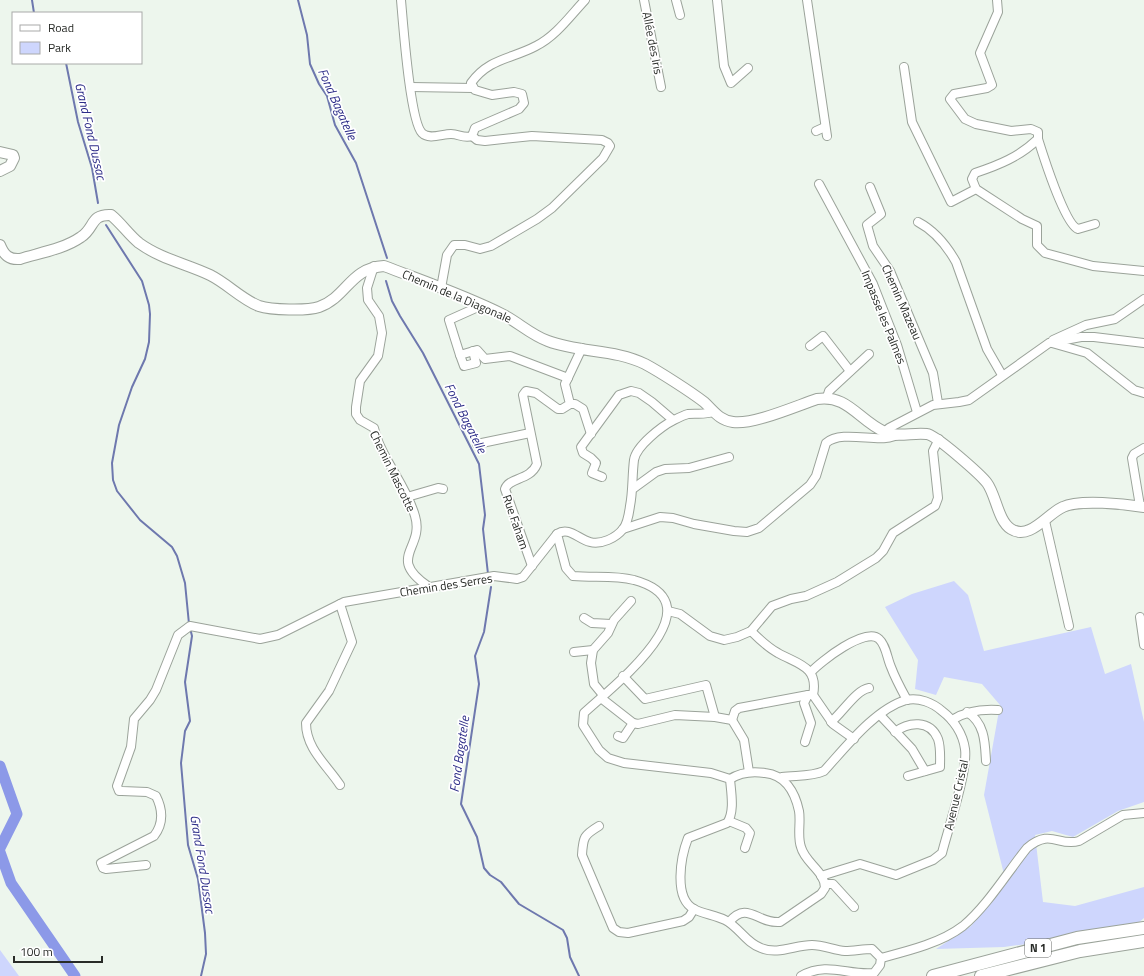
<svg xmlns="http://www.w3.org/2000/svg" width="1144" height="976" viewBox="0 0 1144 976" font-family="'Titillium Web',sans-serif">
	<rect width="100%" height="100%" fill="#edf6ed"/>
	<!-- green -->
	<g fill="#ced6fd">
		<path d="M 954,581 L 968,595 L 984,651 L 1091,627 L 1105,674 L 1131,664 L 1144,722 L 1144,802 L 1118,811 L 1073,837 L 1052,831 L 1035,835 L 1043,902 L 1075,906 L 1144,887 L 1144,918 L 1130,930 L 1004,947 L 936,949 L 971,926 L 1006,882 L 984,795 L 1000,705 L 982,684 L 944,677 L 936,695 L 915,689 L 918,660 L 885,607 L 912,594 Z"/>
		<path d="M 0,950 L 19,976 L 0,976 Z"/>
	</g>
	<g fill="none" stroke-linecap="round" stroke-linejoin="round">
		<!-- stream -->
		<g stroke="#6e78ae" stroke-width="2">
			<path d="M 32,0 L 34,13"/>
			<path d="M 298,0 L 307,35 L 310,64 L 319,84 L 327,96 L 335,125 L 356,163 L 387,258"/>
			<path d="M 66,63 L 78,122 L 92,168 L 98,203"/>
			<path d="M 106,225 L 142,281 L 149,305 L 150,314 L 149,342 L 145,359 L 132,387 L 119,425 L 112,463 L 113,480 L 117,491 L 140,520 L 172,547 L 177,556 L 185,583 L 189,624"/>
			<path d="M 386,281 L 392,301 L 400,316 L 423,353 L 479,464 L 485,515 L 483,529 L 488,574"/>
			<path d="M 491,587 L 484,632 L 475,656 L 479,684 L 461,804 L 477,837 L 484,868 L 490,875 L 501,882 L 519,904 L 563,930 L 567,938 L 570,957 L 579,976"/>
			<path d="M 190,628 L 192,636 L 185,682 L 190,721 L 185,731 L 181,763 L 188,845 L 198,879 L 205,933 L 206,954 L 201,976"/>
		</g>
		<!-- river -->
		<g stroke="#8c99e8" stroke-width="11">
			<path d="M 0,766 L 17,814 L 0,848"/>
			<path d="M 0,852 L 11,883 L 75,976"/>
		</g>
		<defs>
			<g id="minor">
				<path d="M 401,0 C 403,22 410,121 422,133 C 429,140 442,134 451,134 C 459,134 464,139 472,136"/>
				<path d="M 644,0 L 661,87"/>
				<path d="M 676,0 L 680,15"/>
				<path d="M 717,0 L 724,66 L 731,83 L 748,68"/>
				<path d="M 807,0 L 827,136"/>
				<path d="M 997,0 L 998,12 L 980,53 L 992,85 L 987,88 L 954,94 L 950,99 L 965,119 L 976,124 L 1011,131 L 1031,129 L 1038,132 L 1038,139 C 1019,157 999,165 975,173 L 972,179 L 976,189 L 1022,219 L 1037,226 L 1037,245 L 1045,253 L 1093,266 L 1144,271"/>
				<path d="M 904,67 L 912,122 L 951,202 L 976,189"/>
				<path d="M 411,87 L 473,88"/>
				<path d="M 816,131 L 825,127"/>
				<path d="M 1038,139 C 1043,155 1065,225 1078,229 L 1095,224"/>
				<path d="M 819,184 L 873,284 L 897,345 L 917,412"/>
				<path d="M 870,187 L 881,214 L 867,225 L 873,246 L 890,271 L 933,373 L 938,403"/>
				<path d="M 918,222 C 935,231 947,246 956,262 L 987,349 L 1002,375"/>
				<path d="M 374,266 L 367,288 L 368,300 L 379,316 L 382,333 L 378,356 L 360,381 L 356,407 L 356,414 L 360,420 L 374,428 C 381,459 406,484 415,516 C 425,549 385,557 429,587"/>
				<path d="M 441,288 L 447,255 L 454,245 L 465,245 L 480,249 L 491,246 L 537,219 L 552,208 L 603,158 L 610,146 L 608,143 L 602,140 L 532,136 L 485,141 L 477,140 L 472,136 L 475,128 L 519,109 L 524,103 L 522,94 L 514,92 L 492,95 L 475,90 L 471,83 C 489,58 512,59 536,46 C 556,36 570,16 585,0"/>
				<path d="M 480,304 L 478,307 L 449,320 L 460,355 L 477,350 L 485,359 L 510,356 L 568,378"/>
				<path d="M 1053,340 L 1086,325 L 1115,319 L 1144,299"/>
				<path d="M 1052,343 L 1087,353 L 1134,390 L 1144,393"/>
				<path d="M 810,346 L 823,336 L 850,371"/>
				<path d="M 460,355 L 464,366 L 476,363 L 473,351"/>
				<path d="M 827,397 L 829,391 L 869,354"/>
				<path d="M 570,404 L 575,404 L 583,409 L 591,434"/>
				<path d="M 712,412 C 705,415 696,413 688,414 C 684,415 678,418 674,420 C 662,426 636,446 634,460 C 632,476 633,491 630,506 C 629,513 628,523 623,529 C 616,538 601,545 590,542 C 578,539 569,526 557,534 L 566,568 L 573,576 C 593,578 614,575 634,580 C 721,604 613,686 584,713 L 583,725 L 599,750 L 608,758 L 624,763 L 711,773 L 730,779 C 731,792 735,812 727,823 L 688,838 C 681,856 673,898 694,909 C 703,914 715,915 725,920 C 739,927 746,943 761,948 C 778,955 795,945 812,945 C 823,945 834,950 845,951 C 854,951 863,949 872,949 L 881,958 L 880,965 L 874,973 C 848,976 828,961 801,976"/>
				<path d="M 884,432 L 889,428 L 933,405 L 959,402 L 969,400 L 1049,343 L 1081,337 L 1094,337 L 1144,343"/>
				<path d="M 477,444 L 530,433"/>
				<path d="M 602,477 L 592,473 L 596,463 L 591,458 L 583,453 L 581,447 L 619,395 L 631,391 L 639,393 L 652,402 L 673,420"/>
				<path d="M 634,488 L 656,472 L 665,469 L 689,468 L 729,457"/>
				<path d="M 407,497 L 438,488 L 443,489"/>
				<path d="M 1140,506 L 1132,458 L 1134,454 L 1144,448"/>
				<path d="M 1045,521 L 1069,626"/>
				<path d="M 623,529 L 660,517 L 673,518 L 694,524 L 734,531 L 747,532 L 759,528 L 810,485 L 816,476 L 826,443 C 840,431 869,440 886,438 C 890,438 894,436 898,435"/>
				<path d="M 532,566 L 505,489 C 509,477 530,481 537,464 L 523,395 L 526,391 L 536,393 L 558,409 L 562,409 L 570,404 L 565,384 L 582,348"/>
				<path d="M 668,611 L 680,614 L 710,636 L 724,640 L 737,637 L 751,631 L 772,606 L 791,599 L 806,596 L 837,582 L 876,558 L 883,551 L 893,533 L 935,506 L 938,498 L 933,451 L 939,439"/>
				<path d="M 1140,617 L 1144,645"/>
				<path d="M 584,618 L 592,623 L 611,624"/>
				<path d="M 751,631 C 759,639 767,647 778,653 C 797,664 819,666 813,695"/>
				<path d="M 574,652 L 593,650"/>
				<path d="M 811,672 C 820,662 866,626 879,639 C 886,645 887,658 891,667 C 895,678 901,689 907,700"/>
				<path d="M 623,676 L 645,699 L 706,685 L 715,717"/>
				<path d="M 603,695 L 594,684 L 591,663 L 593,650 L 608,633 L 614,620 L 631,601"/>
				<path d="M 813,695 L 833,724 L 854,739"/>
				<path d="M 601,698 L 633,723 L 638,724 L 675,715 L 715,717 L 732,720 L 744,740 L 749,772"/>
				<path d="M 967,712 C 985,723 985,743 986,761"/>
				<path d="M 880,715 L 912,749 L 925,771"/>
				<path d="M 732,720 L 735,711 L 739,708 L 808,695"/>
				<path d="M 952,720 C 966,711 981,709 998,710"/>
				<path d="M 831,722 C 843,712 856,690 869,688"/>
				<path d="M 895,732 C 908,722 930,719 938,739 C 941,748 940,758 940,767 L 908,776"/>
				<path d="M 618,736 L 623,738 L 633,723"/>
				<path d="M 805,742 L 811,723 L 804,703 L 808,695 L 811,695"/>
				<path d="M 782,777 C 795,775 811,777 824,771 C 845,748 875,709 906,700 C 919,697 933,703 942,711 C 954,720 963,734 965,749 C 968,771 948,829 942,853 L 933,860 L 896,875 L 860,864 L 821,876"/>
				<path d="M 340,785 C 327,765 306,749 306,723 L 329,691 L 352,642 L 340,604"/>
				<path d="M 729,821 L 746,828 L 750,833 L 745,848"/>
				<path d="M 599,826 C 584,835 583,837 582,855 L 613,928 L 619,932 L 628,933 L 683,921 L 689,917 L 694,909"/>
				<path d="M 146,865 L 106,869 L 103,868 L 101,863 L 154,836 C 164,823 163,810 156,796 L 147,792 L 122,791 L 119,791 L 117,786 L 131,747 L 134,719 L 150,700 L 156,690 L 178,635 L 190,626 L 260,639 L 278,635 L 344,602 L 494,576 L 517,579 L 523,577 L 557,534"/>
				<path d="M 825,884 L 833,884 L 854,907"/>
				<path d="M 729,922 C 748,900 757,924 780,922 L 821,894 L 825,888 C 825,871 805,863 801,847 C 797,836 801,822 799,811 C 795,792 785,775 765,773 C 752,771 741,772 730,779"/>
				<path d="M 881,958 C 908,951 941,943 963,926 C 987,906 1007,873 1027,848 C 1051,828 1058,847 1079,841 L 1123,815 L 1144,813"/>
			</g>
			<g id="major">
				<path d="M 0,152 L 13,155 L 14,158 L 10,166 L 0,171"/>
				<path d="M 0,245 C 4,255 9,260 20,259 C 39,253 64,249 81,237 C 95,228 90,214 111,215 C 121,223 129,235 139,243 C 161,259 187,264 210,275 C 228,284 241,299 259,306 C 271,310 307,311 319,307 C 347,297 350,268 384,266 C 423,281 464,295 502,314 C 518,322 531,335 548,341 C 580,353 615,349 645,364 C 660,372 691,392 704,402 C 714,411 719,420 733,422 C 753,425 796,406 817,399 C 848,394 859,421 885,432 C 898,438 913,432 927,434 C 936,435 981,475 987,483 C 996,495 998,521 1011,529 C 1030,541 1048,513 1063,507 C 1079,499 1125,504 1144,507"/>
			</g>
			<g id="highway">
				<path d="M 933,976 L 1077,938 L 1144,928"/>
				<path d="M 981,976 L 1080,951 L 1144,941"/>
			</g>
		</defs>
		<!-- minor casing -->
		<use href="#minor" stroke="#9ba39a" stroke-width="10"/>
		<!-- major casing -->
		<use href="#major" stroke="#9ba39a" stroke-width="12"/>
		<!-- highway casing -->
		<use href="#highway" stroke="#9ba39a" stroke-width="14"/>
		<!-- minor -->
		<use href="#minor" stroke="#fff" stroke-width="8"/>
		<!-- major -->
		<use href="#major" stroke="#fff" stroke-width="10"/>
		<!-- highway -->
		<use href="#highway" stroke="#fff" stroke-width="12"/>
	</g>
	<g text-anchor="middle" dominant-baseline="central" stroke-width="3.5" stroke-linejoin="round" paint-order="stroke">
		<!-- shield labels -->
		<rect fill="#fff" stroke="#686b68" stroke-width="1" x="1025" y="939" width="26" height="18" rx="3"/>
		<g font-size="11" font-weight="bold" fill="#282b27">
			<text x="1038" y="948">N 1</text>
		</g>
		<!-- street labels -->
		<g font-size="12" fill="#282b27" stroke="#fff">
			<text transform="translate(653 43) rotate(79)">Allée des Iris</text>
			<text transform="translate(457 296) rotate(23)">Chemin de la Diagonale</text>
			<text transform="translate(902 302) rotate(66)">Chemin Mazeau</text>
			<text transform="translate(884 317) rotate(68)">Impasse les Palmes</text>
			<text transform="translate(393 471) rotate(64)">Chemin Mascotte</text>
			<text transform="translate(516 522) rotate(71)">Rue Faham</text>
			<text transform="translate(446 585) rotate(-9)">Chemin des Serres</text>
			<text transform="translate(956 795) rotate(-77)">Avenue Cristal</text>
		</g>
		<!-- water labels -->
		<g font-size="13" font-style="italic" fill="#2d2d88" stroke="#fff">
			<text transform="translate(338 104) rotate(66)">Fond Bagatelle</text>
			<text transform="translate(91 131) rotate(77)">Grand Fond Dussac</text>
			<text transform="translate(466 418) rotate(63)">Fond Bagatelle</text>
			<text transform="translate(459 754) rotate(-82)">Fond Bagatelle</text>
			<text transform="translate(203 864) rotate(81)">Grand Fond Dussac</text>
		</g>
	</g>
	<!-- legend -->
	<rect x="12" y="12" width="130" height="52" fill="#ffffff" stroke="#a9aaa9"/>
	<rect x="20" y="25" width="20" height="6" fill="#ffffff" stroke="#a9aaa9"/>
	<text x="48" y="32" font-size="12" fill="#282b27">Road</text>
	<rect x="20" y="42" width="20" height="12" fill="#ced6fd" stroke="#a9aaa9"/>
	<text x="48" y="52" font-size="12" fill="#282b27">Park</text>
	<!-- scale -->
	<path d="M14 956v6h88v-6" fill="none" stroke="#282b27" stroke-width="2"/>
	<text x="20" y="956" font-size="12" fill="#282b27" stroke="#ffffff" stroke-width="3" paint-order="stroke">100 m</text>
</svg>
